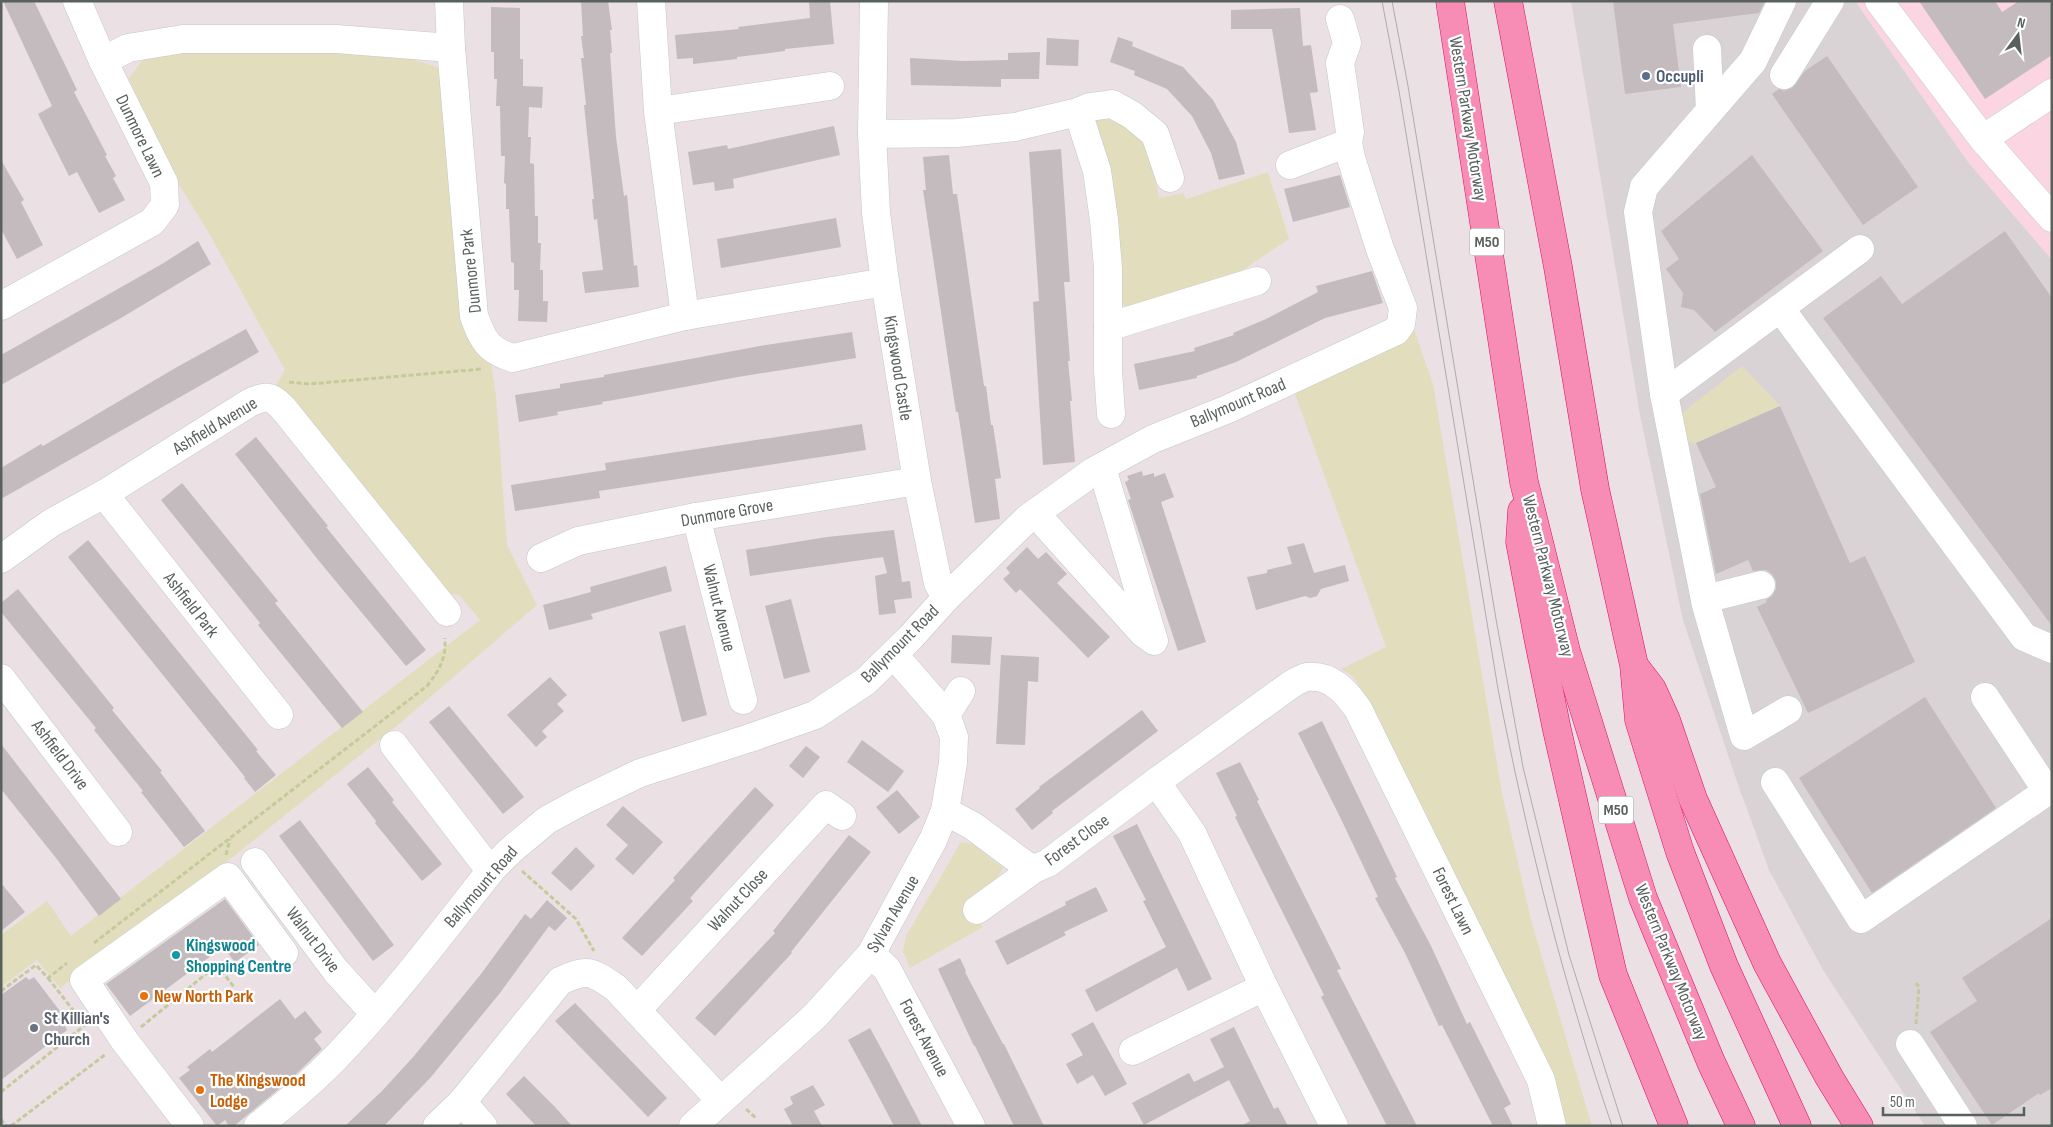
<svg xmlns="http://www.w3.org/2000/svg" width="2053" height="1127" viewBox="0 0 2053 1127" font-family="'Sofia Sans Condensed',sans-serif">
	<rect width="100%" height="100%" fill="#ebe0e4"/>
	<!-- commercial -->
	<path fill="#fcd5e3" d="M 1855,1 L 2052,1 L 2052,260 L 1968,162 Z"/>
	<!-- industrial -->
	<path fill="#dad3d5" d="M 1571,1 L 1855,1 L 1968,162 L 2052,260 L 2052,1126 L 1925,1126 L 1823,970 L 1769,870 L 1735,776 L 1683,620 L 1640,415 Z"/>
	<!-- green -->
	<g fill="#e2debd">
		<path d="M 275,48 L 397,55 L 444,69 L 462,315 L 481,357 L 491,364 L 496,396 L 507,545 L 537,605 L 399,724 L 219,868 L 60,988 L 37,960 L 1,987 L 1,935 L 47,901 L 71,936 L 480,620 L 459,595 L 443,593 L 276,386 L 285,370 L 210,235 L 156,147 L 129,78 L 142,61 L 168,50 Z"/>
		<path d="M 1113,112 L 1149,138 L 1156,163 L 1152,169 L 1160,198 L 1183,193 L 1186,199 L 1268,172 L 1289,239 L 1225,282 L 1130,310 L 1119,301 L 1091,117 Z"/>
		<path d="M 1414,329 L 1433,384 L 1502,793 L 1531,920 L 1592,1126 L 1563,1126 L 1370,706 L 1354,677 L 1341,669 L 1386,647 L 1294,391 Z"/>
		<path d="M 1742,366 L 1780,406 L 1696,443 L 1685,442 L 1682,413 Z"/>
		<path d="M 961,842 L 973,844 L 1003,868 L 995,882 L 969,904 L 983,927 L 910,968 L 903,951 L 906,936 Z"/>
	</g>
	<!-- building -->
	<g fill="#c4bbbf">
		<path d="M 3,1 L 34,1 L 67,69 L 77,90 L 74,92 L 107,155 L 105,156 L 116,176 L 113,178 L 125,200 L 99,213 L 77,172 L 69,176 L 38,114 L 52,106 Z"/>
		<path d="M 581,1 L 608,1 L 612,30 L 610,30 L 612,53 L 610,53 L 616,137 L 624,196 L 627,195 L 634,266 L 637,265 L 639,287 L 585,293 L 582,272 L 603,270 L 597,219 L 594,220 L 592,199 L 594,199 L 584,105 L 586,105 L 581,58 L 584,58 L 581,36 L 583,36 Z"/>
		<path d="M 809,1 L 830,1 L 834,44 L 785,49 L 785,51 L 737,57 L 737,59 L 693,64 L 693,58 L 677,59 L 675,35 L 739,29 L 738,27 L 810,18 Z"/>
		<path d="M 1613,1 L 1765,1 L 1759,13 L 1673,24 L 1681,87 L 1625,94 Z"/>
		<path d="M 1919,1 L 1995,1 L 2002,12 L 2019,1 L 2052,1 L 2052,55 L 1985,99 Z"/>
		<path d="M 491,7 L 520,8 L 520,59 L 523,59 L 523,86 L 543,87 L 542,108 L 529,107 L 528,137 L 531,137 L 530,163 L 534,164 L 535,216 L 538,216 L 538,243 L 541,243 L 540,270 L 543,270 L 543,301 L 548,301 L 547,322 L 518,321 L 519,290 L 514,290 L 514,263 L 511,262 L 509,209 L 506,209 L 506,184 L 504,183 L 505,156 L 501,156 L 500,106 L 496,106 L 497,79 L 494,79 L 494,52 L 491,52 Z"/>
		<path d="M 1300,8 L 1303,46 L 1311,45 L 1318,92 L 1310,93 L 1316,130 L 1289,133 L 1272,29 L 1231,29 L 1231,10 Z"/>
		<path d="M 1118,37 L 1133,42 L 1132,46 L 1183,67 L 1213,100 L 1236,142 L 1245,174 L 1219,180 L 1211,153 L 1192,116 L 1167,89 L 1134,75 L 1135,71 L 1110,62 Z"/>
		<path d="M 1047,38 L 1079,40 L 1078,66 L 1046,65 Z"/>
		<path d="M 1040,52 L 1039,79 L 1001,79 L 1001,87 L 911,85 L 910,58 L 964,61 L 1008,60 L 1008,53 Z"/>
		<path d="M 1827,56 L 1918,187 L 1863,225 L 1772,94 L 1779,89 L 1784,91 L 1792,88 L 1805,71 Z"/>
		<path d="M 834,126 L 840,155 L 733,179 L 734,188 L 715,191 L 714,182 L 693,185 L 688,152 L 727,145 L 728,149 Z"/>
		<path d="M 1061,149 L 1070,282 L 1064,282 L 1070,361 L 1068,361 L 1072,401 L 1070,401 L 1075,462 L 1043,465 L 1033,302 L 1039,301 L 1029,152 Z"/>
		<path d="M 949,155 L 953,194 L 957,194 L 984,386 L 986,386 L 991,425 L 993,425 L 1001,478 L 995,479 L 1000,519 L 975,523 L 958,412 L 956,412 L 950,373 L 923,190 L 926,190 L 923,157 Z"/>
		<path d="M 1752,155 L 1823,251 L 1715,332 L 1694,310 L 1681,307 L 1683,293 L 1666,269 L 1679,259 L 1661,231 Z"/>
		<path d="M 1,160 L 24,200 L 21,202 L 43,245 L 17,259 L 1,229 Z"/>
		<path d="M 1340,175 L 1350,207 L 1293,222 L 1284,189 Z"/>
		<path d="M 836,218 L 841,247 L 721,268 L 717,239 Z"/>
		<path d="M 2005,231 L 2052,298 L 2052,626 L 1823,318 L 1881,276 L 1902,304 Z"/>
		<path d="M 198,241 L 211,264 L 121,318 L 1,385 L 1,355 L 162,264 Z"/>
		<path d="M 1372,271 L 1383,303 L 1325,318 L 1236,362 L 1197,376 L 1197,378 L 1139,390 L 1134,364 L 1195,351 L 1194,348 L 1234,335 L 1233,333 L 1266,319 L 1318,292 L 1316,286 Z"/>
		<path d="M 246,329 L 259,352 L 1,499 L 1,468 L 41,444 L 43,446 L 177,367 Z"/>
		<path d="M 852,332 L 856,358 L 738,377 L 625,398 L 602,402 L 603,404 L 557,412 L 558,415 L 519,422 L 515,395 L 560,388 L 560,384 L 604,377 L 604,375 L 766,345 Z"/>
		<path d="M 1780,406 L 1850,563 L 1865,556 L 1915,662 L 1808,713 L 1757,607 L 1767,602 L 1766,600 L 1772,596 L 1776,589 L 1776,581 L 1772,574 L 1766,570 L 1753,571 L 1748,560 L 1716,574 L 1700,494 L 1716,487 L 1696,443 Z"/>
		<path d="M 862,424 L 866,450 L 599,491 L 600,498 L 515,511 L 511,485 L 606,470 L 605,463 Z"/>
		<path d="M 256,437 L 328,526 L 326,527 L 426,650 L 406,666 L 319,561 L 235,454 Z"/>
		<path d="M 1142,471 L 1143,476 L 1154,473 L 1154,477 L 1165,473 L 1174,497 L 1161,502 L 1206,642 L 1178,651 L 1128,500 L 1131,499 L 1125,482 L 1129,480 L 1127,476 Z"/>
		<path d="M 182,483 L 278,601 L 275,603 L 363,712 L 342,728 L 258,625 L 260,623 L 161,500 Z"/>
		<path d="M 894,530 L 902,582 L 910,581 L 912,598 L 894,600 L 896,613 L 879,615 L 875,576 L 887,573 L 883,557 L 750,576 L 746,550 L 827,537 Z"/>
		<path d="M 88,540 L 258,750 L 256,751 L 276,775 L 255,792 L 244,778 L 245,777 L 68,557 Z"/>
		<path d="M 1304,543 L 1314,573 L 1345,565 L 1349,581 L 1321,589 L 1317,596 L 1310,598 L 1305,596 L 1256,610 L 1247,577 L 1267,573 L 1267,570 L 1292,564 L 1287,547 Z"/>
		<path d="M 1027,547 L 1038,559 L 1046,552 L 1067,574 L 1057,583 L 1110,637 L 1088,658 L 1020,589 L 1016,593 L 1003,579 L 1010,573 L 1006,568 Z"/>
		<path d="M 666,566 L 672,591 L 591,614 L 593,619 L 549,630 L 543,605 L 591,592 L 590,587 Z"/>
		<path d="M 18,589 L 114,708 L 112,710 L 162,771 L 160,772 L 205,831 L 184,847 L 141,792 L 143,791 L 94,730 L 96,728 L 1,612 L 1,603 Z"/>
		<path d="M 791,599 L 810,672 L 784,679 L 765,606 Z"/>
		<path d="M 685,625 L 707,715 L 682,722 L 659,632 Z"/>
		<path d="M 952,635 L 992,637 L 990,665 L 951,663 Z"/>
		<path d="M 1001,655 L 1039,657 L 1038,682 L 1028,681 L 1025,745 L 996,744 Z"/>
		<path d="M 550,677 L 567,695 L 557,704 L 564,711 L 542,731 L 547,737 L 536,747 L 507,715 Z"/>
		<path d="M 1925,697 L 1996,808 L 1872,893 L 1799,778 Z"/>
		<path d="M 449,706 L 524,797 L 503,814 L 429,722 Z"/>
		<path d="M 1142,710 L 1158,731 L 1052,811 L 1053,813 L 1032,830 L 1015,809 L 1040,788 L 1039,787 Z"/>
		<path d="M 1322,721 L 1397,877 L 1395,878 L 1431,946 L 1467,1024 L 1470,1022 L 1511,1104 L 1504,1108 L 1513,1126 L 1493,1126 L 1442,1025 L 1439,1026 L 1405,953 L 1375,898 L 1378,897 L 1341,819 L 1298,733 Z"/>
		<path d="M 862,740 L 904,771 L 888,792 L 847,762 Z"/>
		<path d="M 1,744 L 121,899 L 99,916 L 56,858 L 1,789 Z"/>
		<path d="M 806,746 L 820,757 L 803,778 L 789,766 Z"/>
		<path d="M 1240,762 L 1259,800 L 1257,801 L 1341,969 L 1337,970 L 1417,1126 L 1387,1126 L 1321,997 L 1324,995 L 1235,817 L 1237,816 L 1216,773 Z"/>
		<path d="M 368,767 L 394,800 L 392,802 L 442,864 L 422,881 L 375,823 L 376,821 L 347,784 Z"/>
		<path d="M 755,787 L 774,805 L 690,898 L 693,901 L 642,956 L 622,938 L 675,880 L 673,878 Z"/>
		<path d="M 897,790 L 920,817 L 899,834 L 876,807 Z"/>
		<path d="M 623,806 L 663,842 L 633,875 L 615,859 L 628,845 L 606,825 Z"/>
		<path d="M 300,820 L 394,945 L 373,961 L 279,836 Z"/>
		<path d="M 1137,824 L 1212,979 L 1188,991 L 1177,968 L 1096,1012 L 1085,990 L 1166,947 L 1143,901 L 1146,900 L 1113,836 Z"/>
		<path d="M 849,835 L 871,852 L 791,952 L 792,953 L 715,1036 L 695,1018 L 775,933 L 773,931 Z"/>
		<path d="M 576,847 L 595,866 L 571,891 L 551,873 Z"/>
		<path d="M 1,883 L 25,912 L 1,931 Z"/>
		<path d="M 1096,887 L 1108,911 L 1064,932 L 1066,935 L 1007,965 L 995,941 L 1066,905 L 1065,902 Z"/>
		<path d="M 225,899 L 259,945 L 235,962 L 223,947 L 130,1016 L 106,984 Z"/>
		<path d="M 547,900 L 567,918 L 555,931 L 549,926 L 500,993 L 431,1077 L 384,1126 L 345,1126 L 382,1091 L 414,1056 L 481,974 L 525,914 L 531,919 Z"/>
		<path d="M 2052,918 L 2052,1088 L 2040,1095 L 2039,1093 L 1992,1125 L 1930,1032 L 1977,1001 L 1962,978 Z"/>
		<path d="M 960,958 L 966,971 L 965,972 L 1003,1044 L 1004,1044 L 1044,1126 L 1014,1126 L 975,1046 L 974,1046 L 938,969 Z"/>
		<path d="M 26,977 L 29,980 L 34,977 L 69,1023 L 65,1026 L 67,1030 L 1,1080 L 1,995 Z"/>
		<path d="M 280,999 L 295,1019 L 305,1011 L 322,1032 L 314,1039 L 322,1049 L 291,1079 L 234,1126 L 229,1126 L 225,1120 L 217,1126 L 179,1078 L 190,1070 L 187,1067 L 210,1049 L 212,1052 Z"/>
		<path d="M 575,1003 L 667,1098 L 648,1117 L 555,1021 Z"/>
		<path d="M 1093,1022 L 1127,1084 L 1105,1096 L 1093,1075 L 1077,1084 L 1066,1064 L 1083,1055 L 1071,1034 Z"/>
		<path d="M 1234,1027 L 1274,1109 L 1278,1107 L 1288,1126 L 1241,1126 L 1250,1121 L 1229,1080 L 1144,1125 L 1132,1103 L 1189,1073 L 1194,1082 L 1224,1067 L 1210,1039 Z"/>
		<path d="M 870,1028 L 889,1063 L 922,1126 L 894,1126 L 871,1082 L 848,1040 Z"/>
		<path d="M 524,1076 L 555,1107 L 572,1126 L 536,1126 L 506,1094 Z"/>
		<path d="M 813,1085 L 825,1105 L 814,1111 L 822,1126 L 793,1126 L 784,1109 L 793,1104 L 790,1097 Z"/>
	</g>
	<g fill="none" stroke-linecap="round" stroke-linejoin="round">
		<defs>
			<g id="minor">
				<path d="M 449,1 L 451,48 L 474,316 C 483,340 487,350 513,358 L 685,316 L 885,282"/>
				<path d="M 651,1 L 658,111 L 685,316"/>
				<path d="M 874,1 L 872,134 L 876,213 L 885,282 L 917,481 L 938,583 L 946,598"/>
				<path d="M 1782,1 L 1753,61 L 1644,187 L 1638,212 L 1664,394 L 1706,605 L 1744,736 L 1788,710"/>
				<path d="M 1879,1 L 1983,139 L 2052,218"/>
				<path d="M 1707,49 L 1710,110"/>
				<path d="M 103,61 L 128,48 L 183,39 L 336,39 L 451,48"/>
				<path d="M 1784,75 L 1830,1"/>
				<path d="M 658,111 L 830,86"/>
				<path d="M 1078,112 L 1097,171 L 1104,220 L 1108,268 L 1108,371 L 1111,414"/>
				<path d="M 872,134 L 957,133 L 1015,127 L 1078,112 L 1090,107 L 1112,104 L 1132,115 L 1155,134 L 1170,178"/>
				<path d="M 1983,139 L 2052,93"/>
				<path d="M 1290,165 L 1348,143"/>
				<path d="M 1,306 L 152,222 L 165,205 L 164,183 L 103,61 L 77,1"/>
				<path d="M 1780,308 L 2024,637 L 2052,649"/>
				<path d="M 1108,327 L 1257,281"/>
				<path d="M 1664,394 L 1860,249"/>
				<path d="M 104,494 L 279,715"/>
				<path d="M 1035,513 L 1143,633 L 1154,641 L 1102,468"/>
				<path d="M 696,517 L 743,700"/>
				<path d="M 541,558 L 578,541 L 696,517 L 917,481"/>
				<path d="M 1,559 L 51,523 L 104,494 L 249,403 C 266,396 270,394 283,408 L 447,612"/>
				<path d="M 1705,599 L 1761,585"/>
				<path d="M 1,678 L 118,832"/>
				<path d="M 1985,697 L 2047,791"/>
				<path d="M 946,715 L 961,691"/>
				<path d="M 394,745 L 482,860 L 492,869"/>
				<path d="M 1156,782 L 1192,833 L 1264,987 L 1334,1126"/>
				<path d="M 1775,782 L 1861,919 L 2052,788"/>
				<path d="M 945,811 L 973,826 L 1024,864 L 1034,869 L 1048,863 L 1156,782 L 1289,686 C 1294,683 1301,678 1307,677 C 1331,674 1346,692 1358,709 L 1541,1080 L 1552,1126"/>
				<path d="M 255,862 L 336,971 L 375,1014"/>
				<path d="M 977,910 L 1034,869"/>
				<path d="M 871,954 L 887,969 L 971,1126"/>
				<path d="M 637,1010 L 826,805 L 842,816"/>
				<path d="M 1910,1044 L 1963,1126"/>
				<path d="M 1133,1051 L 1264,987"/>
				<path d="M 462,1102 L 483,1126"/>
				<path d="M 190,1126 L 124,1040 L 84,980 L 228,877 L 284,953"/>
				<path d="M 258,1126 C 287,1103 316,1079 341,1052 C 395,995 443,931 492,869 L 511,850 L 547,820 L 580,802 L 640,773 L 750,738 L 815,715 L 866,681 L 911,637 L 946,598 L 1027,519 L 1094,471 L 1153,439 L 1228,409 L 1396,331 L 1401,324 L 1403,308 L 1380,249 L 1351,158 L 1348,143 L 1350,132 L 1340,63 L 1347,43 L 1340,19"/>
				<path d="M 437,1126 L 462,1102 L 560,981 C 588,968 591,971 616,988 L 720,1100"/>
				<path d="M 693,1126 L 815,1016 L 871,954 L 933,840 L 945,811 L 953,763 L 954,737 L 946,715 L 894,655"/>
			</g>
			<g id="highway">
				<path d="M 1450,1 L 1524,482 L 1566,651 L 1643,898 L 1711,1062 L 1741,1126"/>
				<path d="M 1508,1 L 1558,267 L 1595,489 L 1634,665 L 1639,720 L 1680,852 L 1724,966 L 1797,1126"/>
				<path d="M 1522,511 L 1520,542 L 1538,637 L 1557,730 L 1613,975 L 1674,1126"/>
				<path d="M 1636,668 L 1652,689 L 1666,720 L 1693,799 L 1767,963 L 1829,1077 L 1859,1126"/>
			</g>
		</defs>
		<!-- minor casing -->
		<use href="#minor" stroke="#c2c9c6" stroke-width="29"/>
		<!-- highway casing -->
		<use href="#highway" stroke="#e10b68" stroke-width="29"/>
		<!-- path -->
		<g stroke="#c4cb9b" stroke-width="3" stroke-dasharray="5 2.5" stroke-linecap="butt">
			<path d="M 289,382 L 309,384 L 482,369"/>
			<path d="M 226,855 L 230,839"/>
			<path d="M 522,871 L 576,919 L 594,951"/>
			<path d="M 94,943 L 427,686 C 440,669 446,659 445,638"/>
			<path d="M 48,978 L 80,1019"/>
			<path d="M 1,991 L 36,965 L 48,978 L 67,963"/>
			<path d="M 1916,1024 L 1919,987 L 1916,983"/>
			<path d="M 141,1027 L 217,965 L 234,987"/>
			<path d="M 1,1092 L 85,1025 L 84,1024"/>
			<path d="M 746,1109 L 757,1119"/>
			<path d="M 1,1119 L 6,1126"/>
			<path d="M 11,1126 L 106,1054"/>
		</g>
		<!-- minor -->
		<use href="#minor" stroke="#fff" stroke-width="28"/>
		<!-- highway -->
		<use href="#highway" stroke="#f78cb4" stroke-width="28"/>
		<!-- tram -->
		<g stroke="#abadac" stroke-width="1">
			<path d="M 1382,1 L 1399,91 L 1498,689 C 1527,837 1563,983 1612,1126"/>
			<path d="M 1392,1 L 1408,86 L 1496,619 L 1523,767 L 1569,955 L 1623,1126"/>
		</g>
	</g>
	<!-- markers -->
	<circle fill="#5c6f8a" stroke="#fff" stroke-width="2" cx="1646" cy="76" r="5"/>
	<circle fill="#0f9aa8" stroke="#fff" stroke-width="2" cx="176" cy="955" r="5"/>
	<g fill="#e8710a" stroke="#fff" stroke-width="2">
		<circle cx="144" cy="996" r="5"/>
		<circle cx="200" cy="1090" r="5"/>
	</g>
	<circle fill="#6b7280" stroke="#fff" stroke-width="2" cx="34" cy="1028" r="5"/>
	<g text-anchor="middle" dominant-baseline="central" stroke-width="4.5" stroke-linejoin="round" paint-order="stroke">
		<!-- shield labels -->
		<g fill="#fff" stroke="#8b908d" stroke-width="1">
			<rect x="1469.5" y="228.5" width="35" height="27" rx="4"/>
			<rect x="1598.5" y="796.5" width="35" height="27" rx="4"/>
		</g>
		<g font-size="16" font-weight="bold" fill="#59615c">
			<text x="1487" y="242">M50</text>
			<text x="1616" y="810">M50</text>
		</g>
		<!-- service labels -->
		<g font-size="18" font-weight="bold" fill="#4e5e75" stroke="#fff" text-anchor="start">
			<text x="1656" y="76">Occupli</text>
		</g>
		<!-- street labels -->
		<g font-size="18" fill="#59615c" stroke="#fff">
			<text transform="translate(1468 119) rotate(81)">Western Parkway Motorway</text>
			<text transform="translate(140 136) rotate(64)">Dunmore Lawn</text>
			<text transform="translate(471 271) rotate(-96)">Dunmore Park</text>
			<text transform="translate(898 368) rotate(81)">Kingswood Castle</text>
			<text transform="translate(1238 403) rotate(-23)">Ballymount Road</text>
			<text transform="translate(215 426) rotate(-31)">Ashfield Avenue</text>
			<text transform="translate(727 513) rotate(-10)">Dunmore Grove</text>
			<text transform="translate(1548 576) rotate(76)">Western Parkway Motorway</text>
			<text transform="translate(191 605) rotate(52)">Ashfield Park</text>
			<text transform="translate(719 608) rotate(76)">Walnut Avenue</text>
			<text transform="translate(900 644) rotate(-45)">Ballymount Road</text>
			<text transform="translate(60 755) rotate(53)">Ashfield Drive</text>
			<text transform="translate(1077 840) rotate(-36)">Forest Close</text>
			<text transform="translate(481 887) rotate(-49)">Ballymount Road</text>
			<text transform="translate(738 900) rotate(-47)">Walnut Close</text>
			<text transform="translate(1453 901) rotate(64)">Forest Lawn</text>
			<text transform="translate(893 914) rotate(-60)">Sylvan Avenue</text>
			<text transform="translate(313 940) rotate(53)">Walnut Drive</text>
			<text transform="translate(1671 962) rotate(68)">Western Parkway Motorway</text>
			<text transform="translate(924 1038) rotate(62)">Forest Avenue</text>
		</g>
		<!-- culture labels -->
		<g font-size="18" font-weight="bold" fill="#0d838f" stroke="#fff" text-anchor="start">
			<text x="186" y="945">Kingswood<tspan x="186" dy="21">Shopping Centre</tspan></text>
		</g>
		<!-- food labels -->
		<g font-size="18" font-weight="bold" fill="#c56008" stroke="#fff" text-anchor="start">
			<text x="154" y="996">New North Park</text>
			<text x="210" y="1080">The Kingswood<tspan x="210" dy="21">Lodge</tspan></text>
		</g>
		<!-- worship labels -->
		<g font-size="18" font-weight="bold" fill="#5b616d" stroke="#fff" text-anchor="start">
			<text x="44" y="1018">St Killian's<tspan x="44" dy="21">Church</tspan></text>
		</g>
	</g>
	<!-- border -->
	<rect width="2053" height="1127" fill="none" stroke="#59615c" stroke-width="5"/>
	<!-- north arrow -->
	<g transform="translate(2018 35) rotate(15)" stroke="#ffffff" stroke-width="4" paint-order="stroke">
	<path d="M0-4L9 19L0 12L-9 19Z" fill="#59615c"/>
	<text y="-8" font-size="14" font-weight="bold" text-anchor="middle" fill="#59615c">N</text>
	</g>
	<!-- scale -->
	<path d="M1883 1107v8h141v-8" fill="none" stroke="#59615c" stroke-width="2.5"/>
	<text x="1890" y="1107" font-size="15" fill="#59615c" stroke="#ffffff" stroke-width="4" paint-order="stroke">50 m</text>
</svg>
